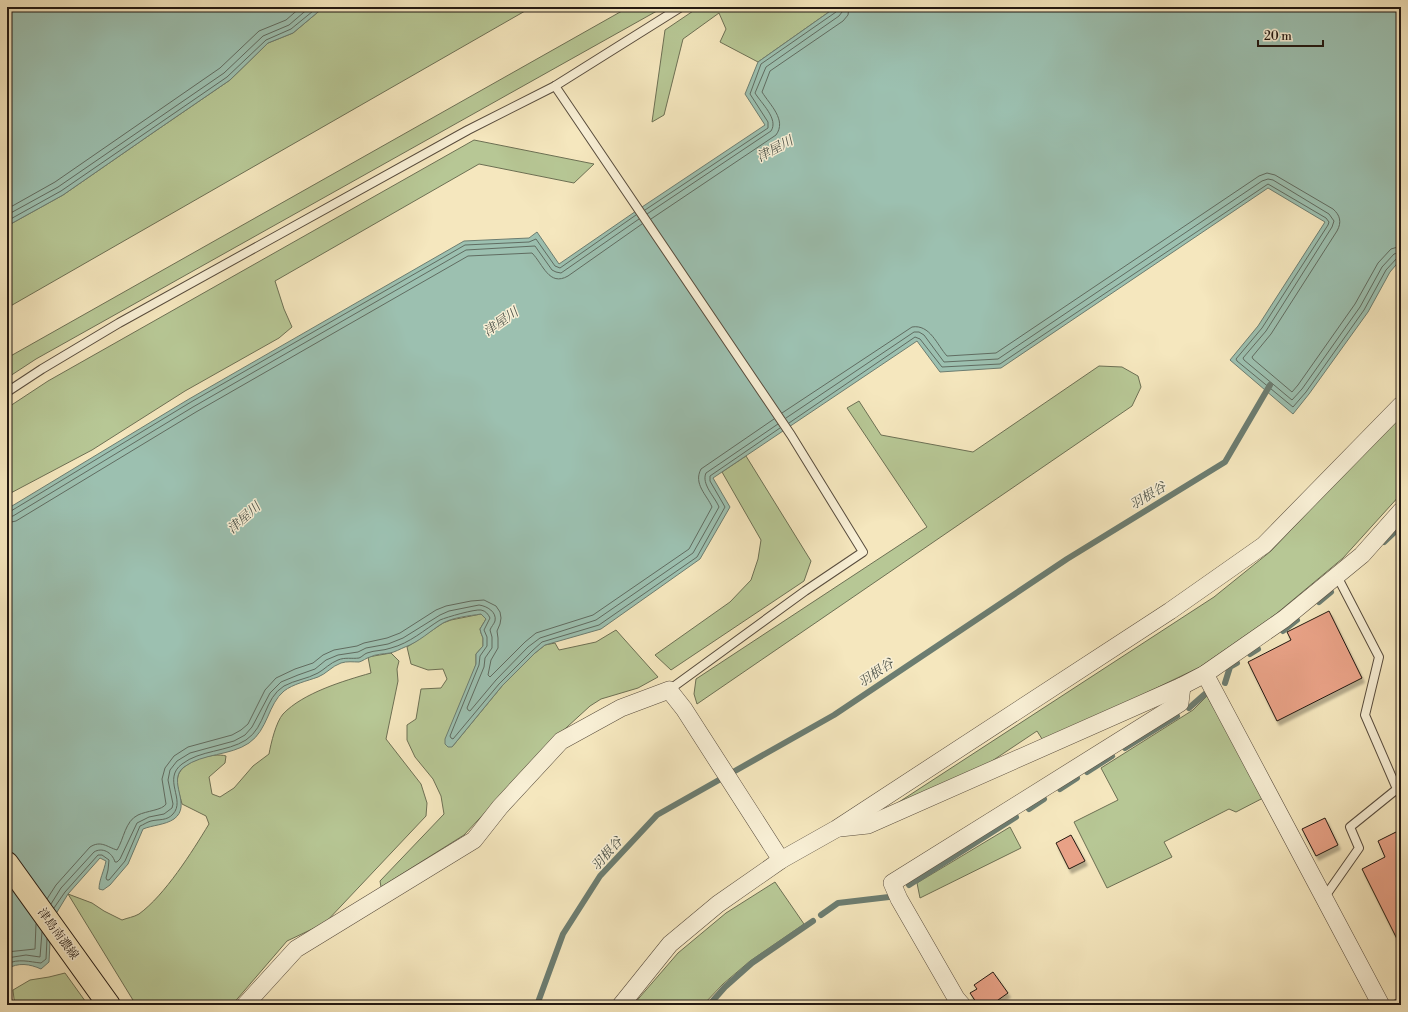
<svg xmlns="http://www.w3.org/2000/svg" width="1408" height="1012" viewBox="0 0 1408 1012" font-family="'Libre Bodoni','Noto Serif JP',serif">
	<defs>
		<filter id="shadow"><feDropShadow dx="2.5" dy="4.5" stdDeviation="1" flood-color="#0004"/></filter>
	</defs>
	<rect width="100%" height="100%" fill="#f5e7be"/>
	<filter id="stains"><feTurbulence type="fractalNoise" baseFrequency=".005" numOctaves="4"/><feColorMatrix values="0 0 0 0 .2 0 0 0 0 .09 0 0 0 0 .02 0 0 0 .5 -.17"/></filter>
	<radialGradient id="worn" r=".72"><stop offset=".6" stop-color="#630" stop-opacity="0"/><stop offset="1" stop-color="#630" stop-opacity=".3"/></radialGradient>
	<!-- green -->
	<g fill="#b7c795" stroke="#6d7054">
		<path d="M 324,7 L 532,7 L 7,308 L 7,226 L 63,195 L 154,132 L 230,80 L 268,43 L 293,33 Z"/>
		<path d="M 629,7 L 664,7 L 36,359 L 7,378 L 7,358 Z"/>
		<path d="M 699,7 L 836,7 L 758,62 L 720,42 L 726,29 L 719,13 L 683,39 L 664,115 L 652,122 L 665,30 Z"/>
		<path d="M 474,140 L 594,164 L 574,183 L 479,164 L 275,281 L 284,309 L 292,327 L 279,338 L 185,391 L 92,450 L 7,495 L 7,408 L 48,381 Z"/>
		<path d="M 1099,366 L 1122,367 L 1138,376 L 1141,387 L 1132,406 L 697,704 L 694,694 L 696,679 L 927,527 L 847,408 L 859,401 L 881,435 L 973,452 Z"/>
		<path d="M 1401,414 L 1401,494 L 1343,558 L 1276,614 L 1200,667 L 1044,742 L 1037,731 L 989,763 L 879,815 L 1214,597 L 1271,551 Z"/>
		<path d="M 746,456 L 811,561 L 804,581 L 671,670 L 655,655 L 730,602 L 751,580 L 758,559 L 761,540 L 722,472 Z"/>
		<path d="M 481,614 L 486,619 L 480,629 L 481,633 L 483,638 L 483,646 L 476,654 L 476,664 L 452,747 L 502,686 L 535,653 L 545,645 L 555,643 L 559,650 L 596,642 L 616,630 L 658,677 L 638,688 L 601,699 L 590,706 L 555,738 L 464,835 L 381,887 L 380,881 L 444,814 L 441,796 L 433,779 L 415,757 L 407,740 L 407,725 L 416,719 L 421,689 L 441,688 L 447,679 L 443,669 L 428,670 L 411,664 L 407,647 L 443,623 L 451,620 Z"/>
		<path d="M 391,653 L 399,661 L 397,669 L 398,681 L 386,739 L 421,784 L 427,803 L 426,816 L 325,923 L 287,941 L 232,1005 L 136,1005 L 68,894 L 92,903 L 104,911 L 122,920 C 127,918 134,917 139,914 C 165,895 192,852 209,824 L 206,816 L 182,804 C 180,795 175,784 178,776 C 182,761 213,752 226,756 L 225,763 L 209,777 L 212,794 L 220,797 L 234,788 L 253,766 L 269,754 C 271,743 276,722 283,714 C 303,693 343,681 371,673 L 368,657 Z"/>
		<path d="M 1207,696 L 1265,797 L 1236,812 L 1229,809 L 1164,842 L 1172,857 L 1107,888 L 1074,822 L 1118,800 L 1101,768 L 1193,710 Z"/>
		<path d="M 1010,827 L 1021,848 L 920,898 L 917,883 Z"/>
		<path d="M 775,882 L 804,924 L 750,961 L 723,984 L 703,1005 L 633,1005 L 678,953 L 726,913 Z"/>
		<path d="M 65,973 L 88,1005 L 17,1005 L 14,999 L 13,990 L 30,980 L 49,977 Z"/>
	</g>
	<!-- water -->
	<g fill="#9cc0b0" stroke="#6c7d71">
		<path d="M 7,7 L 324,7 L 293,33 L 268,43 L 230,80 L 154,132 L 63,195 L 7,226 Z"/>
		<path d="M 836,7 L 1401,7 L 1401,259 L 1390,272 L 1368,312 L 1309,394 L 1293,414 L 1230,360 L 1258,326 L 1325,222 L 1268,188 L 1001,368 L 940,372 L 917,341 L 713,478 L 730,507 L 700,559 L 601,629 L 545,645 L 535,653 L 502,686 L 452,747 L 448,747 L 445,744 L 445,739 L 476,664 L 476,654 L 483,646 L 483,638 L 481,633 L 480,629 L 486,619 L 481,614 C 469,616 454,617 443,623 C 430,631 419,642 405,647 C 400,649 395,652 390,653 C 383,654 376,654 370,657 C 366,658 363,661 359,662 C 353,662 347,661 341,663 C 332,666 326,674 318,677 C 307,681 293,684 284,691 C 268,704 268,730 249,743 C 230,756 203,753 184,767 C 166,781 193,805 174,819 C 165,825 153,825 143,829 L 128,864 L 110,885 L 103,890 L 99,889 C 99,880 104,871 106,861 L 100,858 L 68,894 L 51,922 L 49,962 L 41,969 C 30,964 18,962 7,969 L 7,509 L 189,399 L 464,241 L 529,238 L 537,232 L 559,264 L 639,209 L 765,125 L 745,94 L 758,62 Z"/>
	</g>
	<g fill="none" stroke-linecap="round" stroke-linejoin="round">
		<!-- shore -->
		<g stroke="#606c61" stroke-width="1">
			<path d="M 7,209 L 55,182 L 220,68 L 259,31 L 286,20 L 301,7"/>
			<path d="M 645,210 L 768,128 L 768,122 L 750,94 L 761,64 L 836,12 L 838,7"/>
			<path d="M 647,214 L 771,131 C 779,119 761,103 755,93 L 766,67 L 839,16 L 842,12 L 843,7"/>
			<path d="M 7,215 L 58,187 L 224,73 L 263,36 L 289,25 L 310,7"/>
			<path d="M 651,219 L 776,135 C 787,120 770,105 762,92 L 770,71 L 843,21 L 848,15 L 849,7"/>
			<path d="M 7,221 L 61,191 L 227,77 L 266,40 L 291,29 L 318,7"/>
			<path d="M 782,413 L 912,327 C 930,324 937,345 947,356 L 996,353 L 1259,176 L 1267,173 L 1275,175 L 1333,209 C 1340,215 1342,222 1337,231 L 1271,334 L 1252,357 L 1253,359 L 1292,392 L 1298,385 L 1355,304 L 1378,263 L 1391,249 L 1401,246"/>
			<path d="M 786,418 L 914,332 L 919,332 L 924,335 L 944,362 L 998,359 L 1262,181 L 1268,179 L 1273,180 L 1329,214 L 1334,221 L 1332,227 L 1266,331 L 1243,358 L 1244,360 L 1292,400 L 1302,389 L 1360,307 L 1382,267 L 1394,254 L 1401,252"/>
			<path d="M 789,423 L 915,337 L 920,339 L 942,367 L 1000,364 L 1268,184 L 1326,218 L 1329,222 L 1328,225 L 1262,328 L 1236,359 L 1237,361 L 1293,407 L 1306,392 L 1364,310 L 1386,270 L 1397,258 L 1401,257"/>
			<path d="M 7,512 L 11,511 L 191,402 L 465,245 L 529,242 L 536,239 L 555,266 L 560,268 L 636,215"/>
			<path d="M 7,517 L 13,516 L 193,407 L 466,250 L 535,246 L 552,270 L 556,272 L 561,273 L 639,219"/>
			<path d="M 7,523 L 16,521 L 196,412 L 468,256 L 532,253 C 543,264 549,287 568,276 L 642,224"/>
			<path d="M 47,899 L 56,885 L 90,847 C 101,840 107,847 117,850 C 124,839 125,821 138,815 C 146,811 163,810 166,804 L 162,779 L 165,768 L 174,756 L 188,747 L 232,735 L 241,730 L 248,724 L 265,690 L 276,678 L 295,669 L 313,663 L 323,655 L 334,650 L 357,646 L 364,643 L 387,638 L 400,633 L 436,610 L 446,606 L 471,601 L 484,600 L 496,606 L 500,612 L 501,618 L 500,624 L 497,631 L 498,638 L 498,648 L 491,660 L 488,675 L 490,677 L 525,642 L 536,633 L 593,615 L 689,549 L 712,507 C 707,495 693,484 701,469 L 774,419"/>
			<path d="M 51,904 L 61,888 L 94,852 C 102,847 112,852 115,862 L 117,862 L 120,859 L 137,823 L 149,817 L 164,814 L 172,808 L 173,804 L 168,780 L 170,770 L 177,761 L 190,753 L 234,741 L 245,735 L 252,727 L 270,693 L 281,682 L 298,675 L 315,669 L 326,660 L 338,655 L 358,652 L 366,648 L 388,644 L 403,638 L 440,615 L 449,611 L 479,605 C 487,606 497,612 495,621 C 494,624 491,627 490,630 L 492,637 L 492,648 L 485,658 L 484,667 L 467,708 L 468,710 L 470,711 L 496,680 L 528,647 L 540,638 L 596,620 L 693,553 L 719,507 C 715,497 701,484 706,473 L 778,424"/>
			<path d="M 54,908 L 65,892 L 98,855 L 102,855 L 109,860 L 108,870 L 106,878 L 107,880 L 109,880 L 125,861 L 140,826 C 143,825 147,822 151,821 C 159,819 167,821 173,814 C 186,800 162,779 182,764 C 200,750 227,752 246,740 C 266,727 264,698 284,686 C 295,680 307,679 318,673 C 325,669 330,663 338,660 C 345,657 352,659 359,658 C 362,657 364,654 367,653 C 375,650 383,651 391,648 C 410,643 424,630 440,620 C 447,617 475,609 481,610 C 486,611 488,614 490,618 L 484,630 L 487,637 L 487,646 L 480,656 L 479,665 L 450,736 L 451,738 L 453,739 L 499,684 L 532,651 L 542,642 L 599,625 L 697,557 L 725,507 L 710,481 L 710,476 L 780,428"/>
			<path d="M 7,952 L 35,949 L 36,924"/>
			<path d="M 7,958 L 26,955 L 40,957 L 42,932"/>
			<path d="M 7,964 C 18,958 30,962 41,963 L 46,959 L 47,939"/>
		</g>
		<!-- stream -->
		<g stroke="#6c7d71" stroke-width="6">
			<path d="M 1384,542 L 1401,526"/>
			<path d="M 1319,602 L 1331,592"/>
			<path d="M 1283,631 L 1297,620"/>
			<path d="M 1250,654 L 1258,649"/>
			<path d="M 1225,683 L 1230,667 L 1237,663"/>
			<path d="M 1189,708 L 1206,693"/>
			<path d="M 1125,748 L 1177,716"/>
			<path d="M 1087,772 L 1112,756"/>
			<path d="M 1060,789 L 1077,778"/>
			<path d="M 1029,809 L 1044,799"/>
			<path d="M 909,885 L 1016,817"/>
			<path d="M 821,915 L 838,903 L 889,897"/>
			<path d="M 537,1005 L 563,934 L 600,876 L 657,815 L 834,715 L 1067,559 L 1225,462 L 1270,385"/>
			<path d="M 709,1005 L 725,987 L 752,963 L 813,921"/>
		</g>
	</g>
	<!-- building -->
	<g fill="#e9a287" stroke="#231912" filter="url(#shadow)">
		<path d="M 1329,611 L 1362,678 L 1277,721 L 1248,662 L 1291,640 L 1287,632 Z"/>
		<path d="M 1325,818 L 1338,845 L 1316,856 L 1302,829 Z"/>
		<path d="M 1396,832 L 1401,842 L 1401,947 L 1362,869 L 1385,857 L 1378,841 Z"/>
		<path d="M 1071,835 L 1085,861 L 1069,869 L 1056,843 Z"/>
		<path d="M 993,972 L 1008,993 L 991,1005 L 978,1005 L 970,993 L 977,989 L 974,985 Z"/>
	</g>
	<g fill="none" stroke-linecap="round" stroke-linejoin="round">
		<defs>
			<g id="service">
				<path d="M 555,86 L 791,435 L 863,552 L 805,591 L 669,690"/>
				<path d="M 7,392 L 42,369 L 119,323 L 468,130 L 555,86 L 681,7"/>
				<path d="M 1324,898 L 1359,848 L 1350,827 L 1397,789 L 1365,715 L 1379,657 L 1337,576"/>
				<path d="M 1395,1005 L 1401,1002"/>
			</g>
			<g id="minor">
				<path d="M 1205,674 L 1381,1005"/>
				<path d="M 840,828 L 868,825 L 1182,686 L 1205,674 L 1284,619 L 1362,555 L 1401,511"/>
				<path d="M 245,1005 L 296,949 L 474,840 L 500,807 L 561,741 L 621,708 L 669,690 L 684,709 L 781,860"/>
				<path d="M 621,1005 L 670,944 L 718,904 L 781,860 L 836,829 L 1170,611 L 1264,545 L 1401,405"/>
				<path d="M 962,1005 L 956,998 L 899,899 L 892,883 L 1180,703 L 1182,686"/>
			</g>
			<path id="primary" d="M 7,863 L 109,1005"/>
		</defs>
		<!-- service casing -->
		<use href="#service" stroke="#584c3d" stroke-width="10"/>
		<!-- minor casing -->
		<use href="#minor" stroke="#584c3d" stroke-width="18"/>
		<!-- primary casing -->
		<use href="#primary" stroke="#231912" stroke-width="24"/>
		<!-- service -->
		<use href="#service" stroke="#f8efd5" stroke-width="8"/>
		<!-- minor -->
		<use href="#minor" stroke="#f8efd5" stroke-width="17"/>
		<!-- primary -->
		<use href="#primary" stroke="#f5e7be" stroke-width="22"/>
	</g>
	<g text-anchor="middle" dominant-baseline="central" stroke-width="3" stroke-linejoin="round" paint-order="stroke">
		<!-- street labels -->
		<g font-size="12" fill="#231912" stroke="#f8efd5">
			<text transform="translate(58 934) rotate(54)">津島南濃線</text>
		</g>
		<!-- water labels -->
		<g font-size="13" font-style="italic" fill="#4d5349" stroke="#f8efd5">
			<text transform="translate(775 149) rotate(-28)">津屋川</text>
			<text transform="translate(501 322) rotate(-35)">津屋川</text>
			<text transform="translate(1148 496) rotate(-31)">羽根谷</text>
			<text transform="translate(244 518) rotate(-42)">津屋川</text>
			<text transform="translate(876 673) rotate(-34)">羽根谷</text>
			<text transform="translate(607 854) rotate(-48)">羽根谷</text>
		</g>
	</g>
	<!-- margin -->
	<rect width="1408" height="1012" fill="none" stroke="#f5e7be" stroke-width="24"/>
	<rect x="8" y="8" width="1392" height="996" fill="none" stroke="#231912" stroke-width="2"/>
	<rect x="12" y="12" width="1384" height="988" fill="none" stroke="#231912"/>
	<!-- scale -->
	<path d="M1258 40v6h65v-6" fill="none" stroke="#231912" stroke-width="2"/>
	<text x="1264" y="40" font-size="12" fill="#231912" stroke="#f8efd5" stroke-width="3" paint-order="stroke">20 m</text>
	<rect width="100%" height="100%" filter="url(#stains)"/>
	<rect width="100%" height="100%" fill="url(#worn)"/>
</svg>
